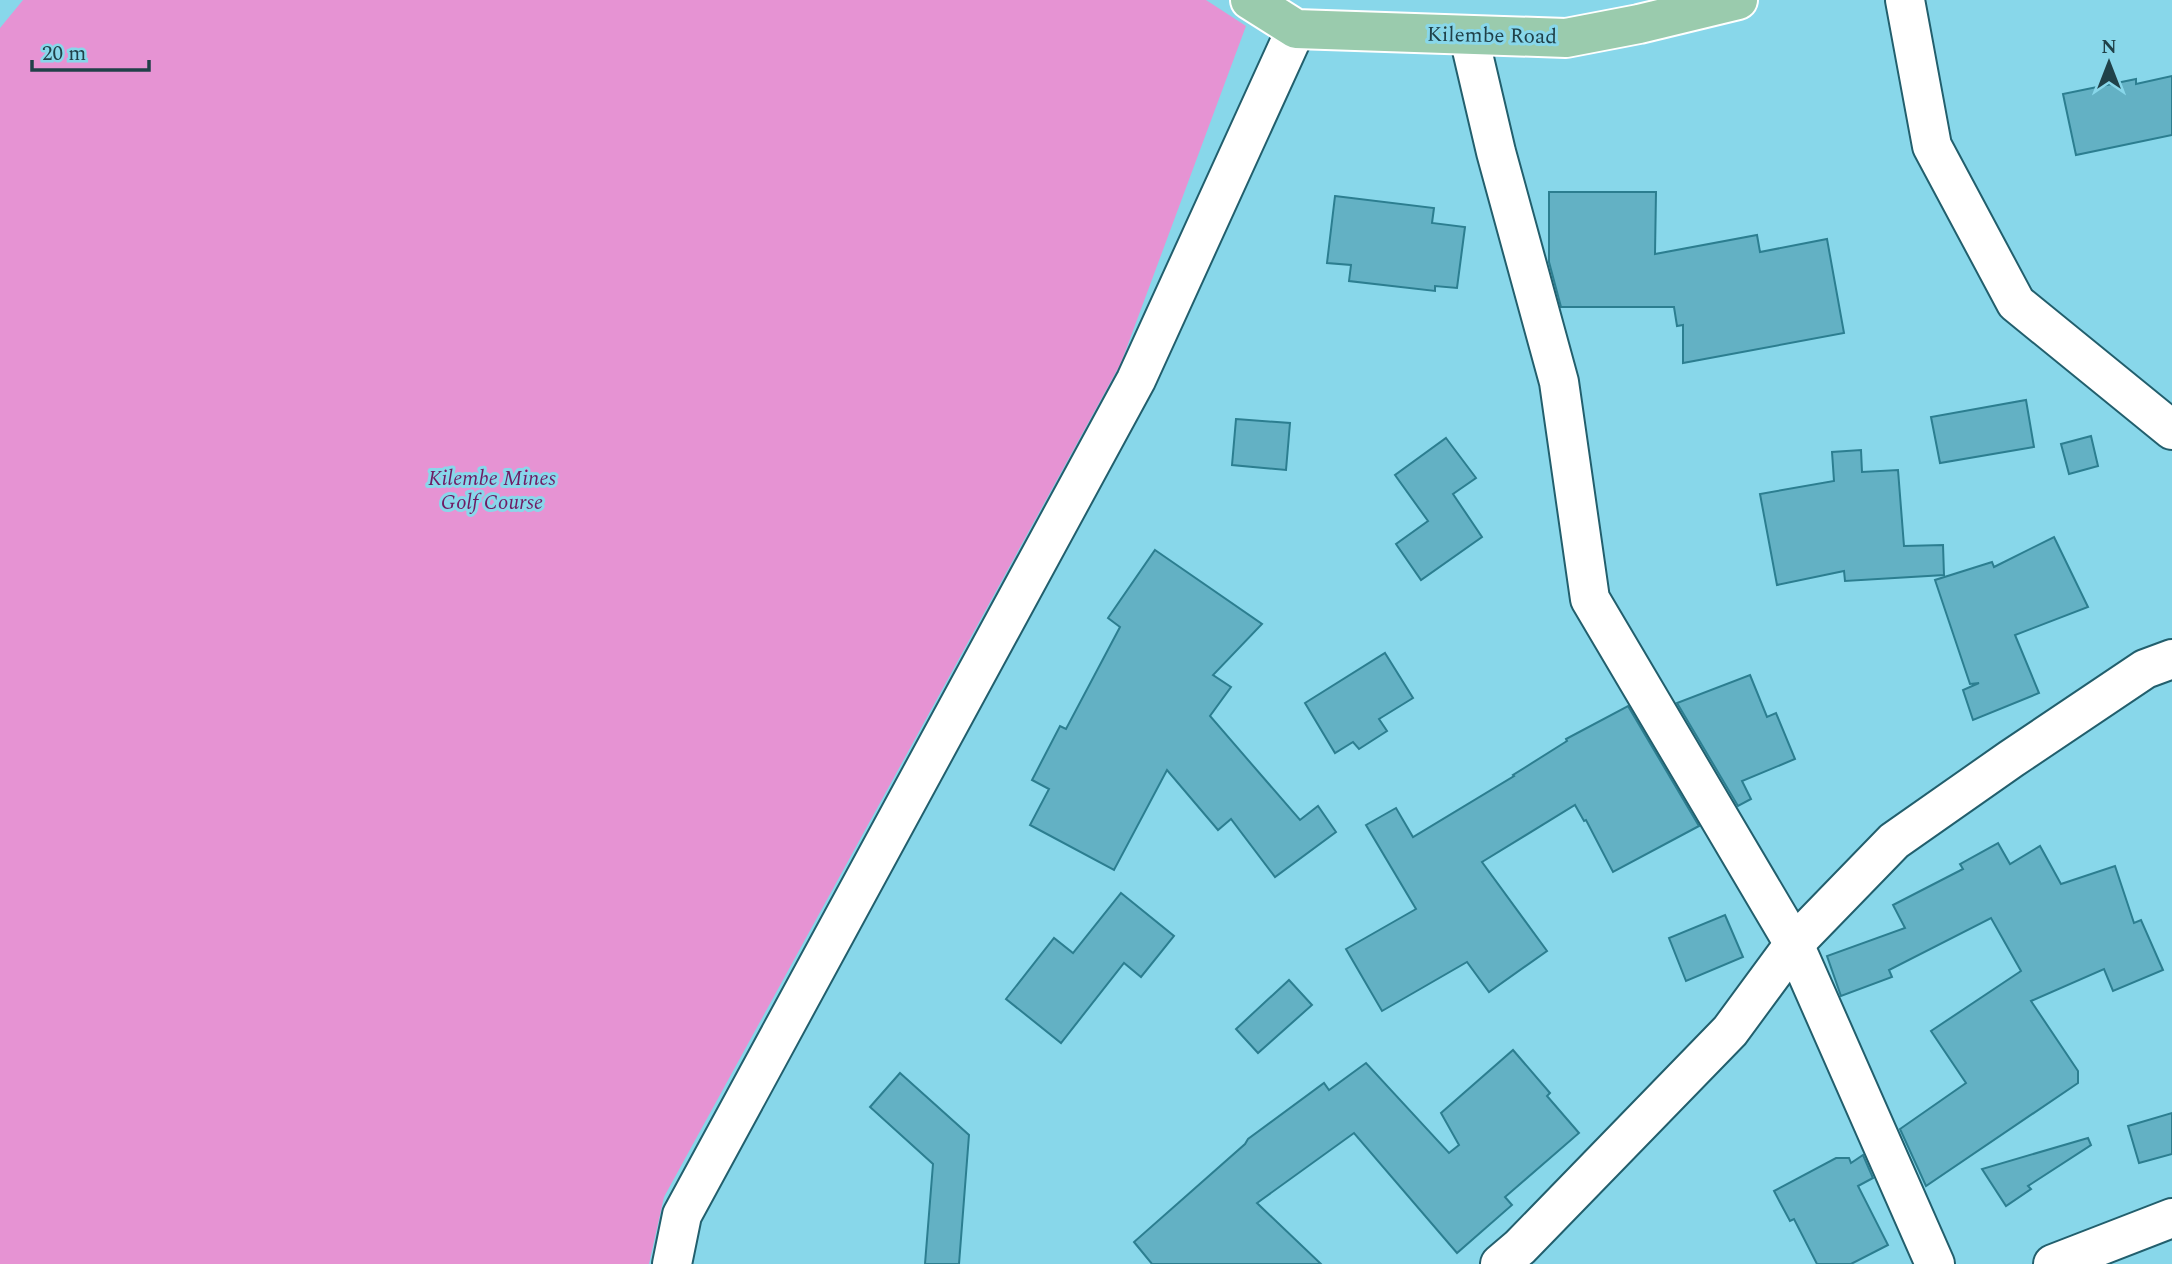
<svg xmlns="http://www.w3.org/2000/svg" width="2172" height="1264" viewBox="0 0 2172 1264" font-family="Spectral,serif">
	<rect width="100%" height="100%" fill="#88d7ea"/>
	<!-- green -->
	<path fill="#e693d3" d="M 23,0 L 1206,0 L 1246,26 L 1121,363 L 664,1197 L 649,1264 L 0,1264 L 0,28 Z"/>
	<!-- building -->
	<g fill="#63b1c4" stroke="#2c7e90" stroke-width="2">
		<path d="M 2172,76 L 2172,135 L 2076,155 L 2063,94 L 2136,79 L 2136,84 Z"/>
		<path d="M 1549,192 L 1656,192 L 1655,254 L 1757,235 L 1760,252 L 1827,239 L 1844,333 L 1683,363 L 1683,325 L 1677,326 L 1674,307 L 1561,307 L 1549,262 Z"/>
		<path d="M 1335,196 L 1434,208 L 1432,223 L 1465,227 L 1457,288 L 1435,286 L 1435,291 L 1349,281 L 1351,265 L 1327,263 Z"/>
		<path d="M 2026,400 L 2034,447 L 1940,463 L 1931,417 Z"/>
		<path d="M 1236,419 L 1290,423 L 1286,470 L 1232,465 Z"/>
		<path d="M 2091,436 L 2098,466 L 2069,474 L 2061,444 Z"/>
		<path d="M 1446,438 L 1476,478 L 1453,494 L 1482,537 L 1421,580 L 1396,544 L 1428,521 L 1395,475 Z"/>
		<path d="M 1861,450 L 1862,472 L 1898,470 L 1904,546 L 1943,545 L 1944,575 L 1845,581 L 1844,571 L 1777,585 L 1760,494 L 1834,481 L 1832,452 Z"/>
		<path d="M 2054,537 L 2088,607 L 2015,635 L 2039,693 L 1973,720 L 1963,690 L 1979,683 L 1970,684 L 1935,580 L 1992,562 L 1994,567 Z"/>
		<path d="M 1155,550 L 1262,624 L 1213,675 L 1231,687 L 1210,716 L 1300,820 L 1318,806 L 1336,832 L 1275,877 L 1231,819 L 1218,830 L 1167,770 L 1114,870 L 1030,825 L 1049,789 L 1032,780 L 1060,726 L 1066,729 L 1120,627 L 1108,618 Z"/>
		<path d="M 1385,653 L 1413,698 L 1379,719 L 1387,731 L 1359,749 L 1353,742 L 1335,753 L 1305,703 Z"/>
		<path d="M 1750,675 L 1767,717 L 1776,713 L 1795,759 L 1742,781 L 1751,799 L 1738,806 L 1677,703 Z"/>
		<path d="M 1628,706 L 1699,826 L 1613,872 L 1586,820 L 1584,821 L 1575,805 L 1482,862 L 1547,951 L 1489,992 L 1467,962 L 1382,1011 L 1346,949 L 1416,909 L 1366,825 L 1396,808 L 1413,837 L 1514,776 L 1513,775 L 1567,741 L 1566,739 Z"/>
		<path d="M 1998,843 L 2010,864 L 2040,846 L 2061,884 L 2115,866 L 2134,923 L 2141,920 L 2163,970 L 2113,991 L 2104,969 L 2031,1001 L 2078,1071 L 2078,1083 L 1926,1186 L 1900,1129 L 1966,1083 L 1931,1031 L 2021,971 L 1991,918 L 1889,970 L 1892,977 L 1841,996 L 1827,956 L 1905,928 L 1893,905 L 1963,869 L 1960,864 Z"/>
		<path d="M 1121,893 L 1174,936 L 1141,977 L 1124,963 L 1061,1043 L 1006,999 L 1054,938 L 1073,953 Z"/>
		<path d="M 1725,915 L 1743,957 L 1686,981 L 1669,938 Z"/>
		<path d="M 1289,980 L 1312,1005 L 1258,1053 L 1236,1029 Z"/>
		<path d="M 1513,1050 L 1550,1093 L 1547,1096 L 1579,1133 L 1505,1197 L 1512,1205 L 1457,1253 L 1354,1133 L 1257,1203 L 1321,1264 L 1152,1264 L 1134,1242 L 1245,1144 L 1248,1139 L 1324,1083 L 1329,1090 L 1366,1063 L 1449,1153 L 1459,1145 L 1441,1113 Z"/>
		<path d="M 900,1073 L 969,1135 L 959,1264 L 925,1264 L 933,1164 L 870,1107 Z"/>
		<path d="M 2172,1113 L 2172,1154 L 2139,1163 L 2128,1126 Z"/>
		<path d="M 2088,1138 L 2091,1145 L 2028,1186 L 2031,1189 L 2006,1206 L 1982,1169 Z"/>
		<path d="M 1863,1155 L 1873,1178 L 1858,1186 L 1888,1245 L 1851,1264 L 1817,1264 L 1794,1219 L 1790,1221 L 1774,1191 L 1836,1158 L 1849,1158 L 1851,1163 Z"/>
	</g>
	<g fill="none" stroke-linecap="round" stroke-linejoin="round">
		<defs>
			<g id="minor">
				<path d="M 1905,0 L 1932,146 L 2016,303 L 2172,430"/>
				<path d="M 1469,37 L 1496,152 L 1559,382 L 1590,599 L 1794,944 L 1935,1264"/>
				<path d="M 672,1264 L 682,1215 L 1136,380 L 1296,29"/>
				<path d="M 1500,1264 L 1520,1247 L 1730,1031 L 1794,944 L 1894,841 L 2011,759 L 2145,669 L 2172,659"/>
				<path d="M 2053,1264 L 2172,1218"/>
			</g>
			<path id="major" d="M 1250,0 L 1296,29 L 1566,38 L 1639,24 L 1738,0"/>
		</defs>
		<!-- minor casing -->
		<use href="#minor" stroke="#225f6d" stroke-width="42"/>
		<!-- major casing -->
		<use href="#major" stroke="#fff" stroke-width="42"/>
		<!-- minor -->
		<use href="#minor" stroke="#fff" stroke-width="38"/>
		<!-- major -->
		<use href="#major" stroke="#9acbad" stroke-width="38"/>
	</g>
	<g text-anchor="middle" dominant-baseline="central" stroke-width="6" stroke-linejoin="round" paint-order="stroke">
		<!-- street labels -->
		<g font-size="21" fill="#204149" stroke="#88d7ea">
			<text transform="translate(1492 36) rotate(1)">Kilembe Road</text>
		</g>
		<!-- park labels -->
		<g font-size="21" font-style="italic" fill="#701b63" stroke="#88d7ea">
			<text x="492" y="479">Kilembe Mines<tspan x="492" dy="24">Golf Course</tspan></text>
		</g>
	</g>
	<!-- north arrow -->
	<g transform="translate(2109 63)" stroke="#88d7ea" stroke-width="5" paint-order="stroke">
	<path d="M0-5L12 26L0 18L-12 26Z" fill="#204149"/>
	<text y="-10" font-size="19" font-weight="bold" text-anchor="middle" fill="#204149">N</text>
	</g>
	<!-- scale -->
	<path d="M32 60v10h117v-10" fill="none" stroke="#204149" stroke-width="3.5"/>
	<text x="42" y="60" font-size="21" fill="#204149" stroke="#88d7ea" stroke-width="5" paint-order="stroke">20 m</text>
</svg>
